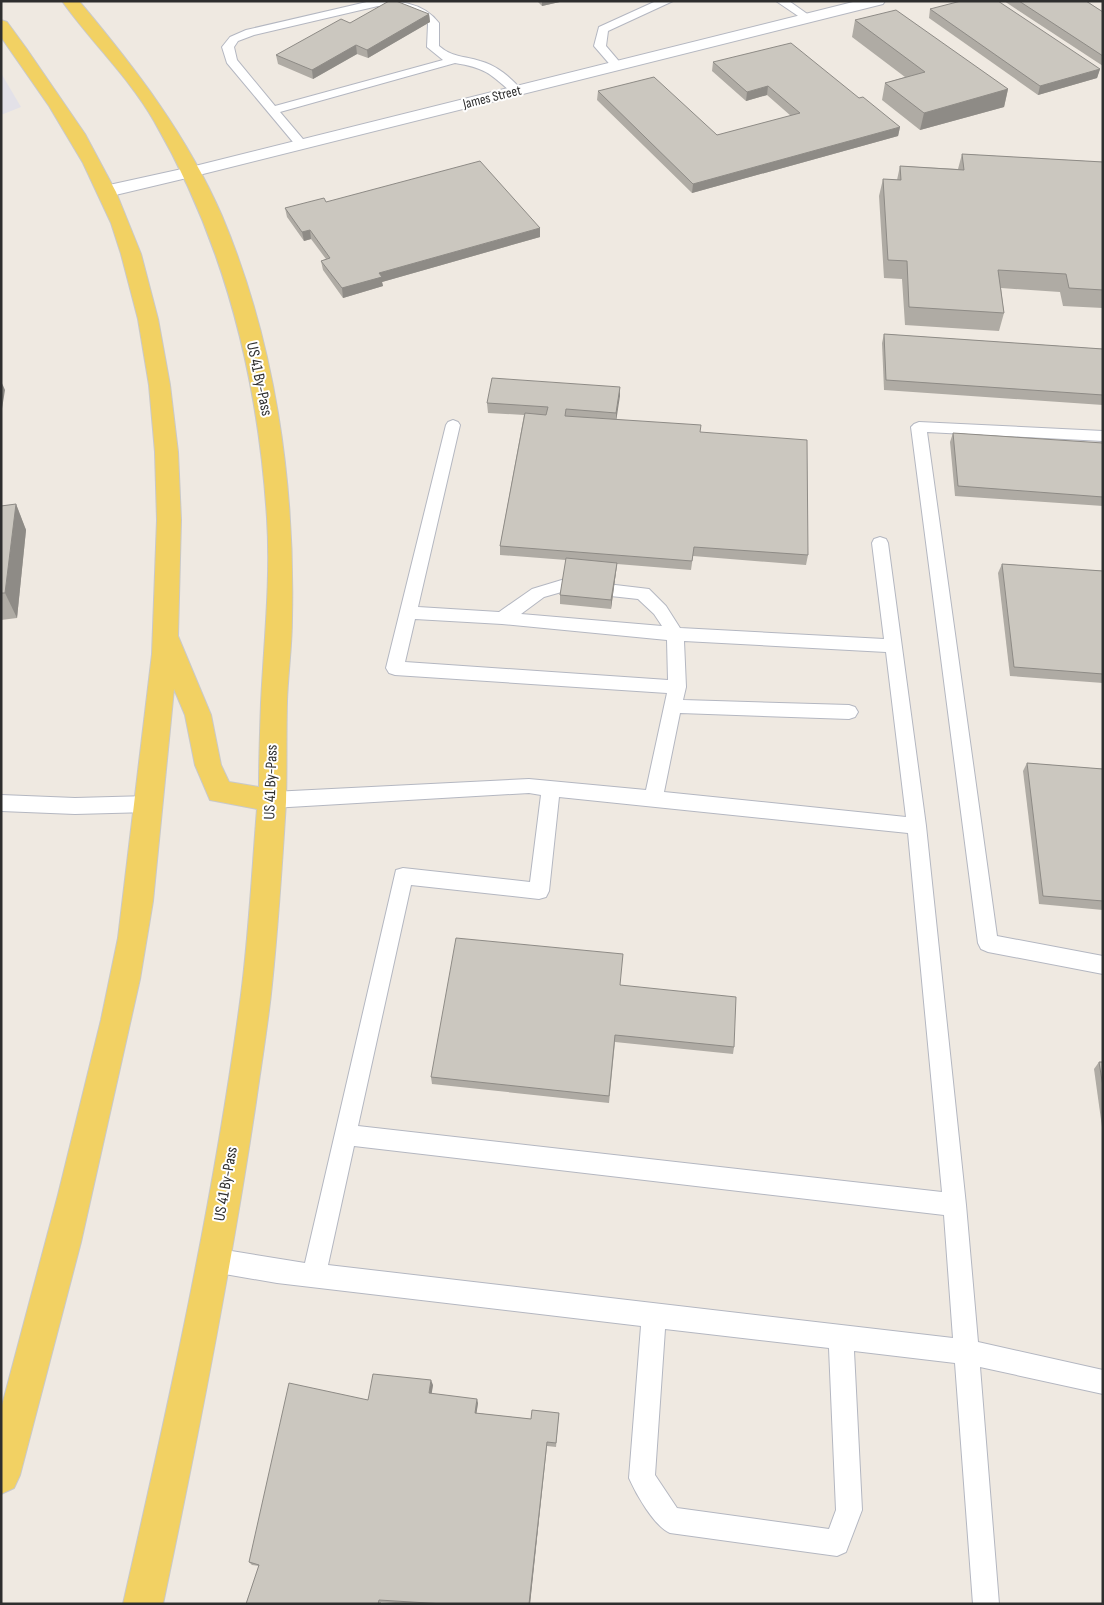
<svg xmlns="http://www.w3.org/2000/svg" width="1104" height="1605" viewBox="0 0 1104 1605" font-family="'Sofia Sans Condensed',sans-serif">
	<rect width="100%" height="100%" fill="#efe9e1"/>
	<!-- industrial -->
	<path fill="#e3e1e8" d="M 1,73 L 21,107 L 1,115 Z"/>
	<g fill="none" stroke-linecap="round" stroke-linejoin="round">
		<defs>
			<g id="service">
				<path d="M 371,1 C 397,1 422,1 439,23 L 439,46 C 451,57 464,56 480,61 C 496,65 512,78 522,91 L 516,94 L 512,93 C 490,73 485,68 455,63 L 280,112 L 308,145 L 306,148 L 298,148 L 227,63 L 222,47 L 230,37 L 246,30 ZM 378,6 C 398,5 414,10 428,24 L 427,47 L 443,60 L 275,106 L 237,60 L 234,47 L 238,41 L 254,35 Z"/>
				<path d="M 673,1 L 608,31 L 606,46 L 623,66 L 621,68 L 613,68 L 594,46 L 599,27 L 654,2 Z"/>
				<path d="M 776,1 L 789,1 L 813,18 L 808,21 L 804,20 Z"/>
				<path d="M 453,420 L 458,422 L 460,425 L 418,607 L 499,612 L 532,589 L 565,579 L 649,589 L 666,606 L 680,628 L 884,639 L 872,543 L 874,539 L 880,537 L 886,539 L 888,543 L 926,826 L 966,1205 L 978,1342 L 1103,1370 L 1103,1394 L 980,1367 L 999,1604 L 973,1604 L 955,1363 L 854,1351 L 862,1510 L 846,1552 L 837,1556 L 670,1533 C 654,1526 636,1494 629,1478 L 641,1326 L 277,1283 L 213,1272 L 205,1268 L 201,1260 L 205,1252 L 213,1248 L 305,1263 L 396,870 L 403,868 L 530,882 L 541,795 L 529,793 L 272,808 L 265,805 L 263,800 L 265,795 L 272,792 L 529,779 L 646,790 L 667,693 L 395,675 L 389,673 L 386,668 L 446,425 L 448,422 ZM 565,591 L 638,599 L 654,614 L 662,626 L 521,614 L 544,597 ZM 415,619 L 502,624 L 667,640 L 668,680 L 405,662 ZM 684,641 L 886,652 L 906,817 L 664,792 L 680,713 L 849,719 L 855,717 L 858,712 L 855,707 L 849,705 L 683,700 L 686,687 ZM 559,797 L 908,833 L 942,1192 L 358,1126 L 411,885 L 539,899 L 546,897 L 549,891 ZM 354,1146 L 944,1215 L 953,1338 L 328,1265 ZM 665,1329 L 829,1348 L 836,1510 L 829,1529 L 677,1508 L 655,1475 Z"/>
				<path d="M 919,422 L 1103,431 L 1103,441 L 927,432 L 997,936 L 1103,956 L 1103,974 L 988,952 L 981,949 L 978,943 L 911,427 L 914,424 Z"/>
				<path d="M 1,795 L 75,798 L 149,796 L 156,799 L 158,804 L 156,809 L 149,812 L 75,814 L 1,811 Z"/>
			</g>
			<path id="minor" d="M 857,1 L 885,1 L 883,4 L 191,177 L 107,197 L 100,195 L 98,191 L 100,187 L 191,167 Z"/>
			<path id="primary" d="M 62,1 L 79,1 C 135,68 187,135 222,216 C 275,342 295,482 292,618 C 292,646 288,673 287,701 C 286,735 287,768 286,802 C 282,866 278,930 271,994 C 267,1030 261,1066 256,1102 C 231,1270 198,1437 163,1604 L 123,1604 C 169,1402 214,1200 241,995 C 249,933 252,871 257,809 L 210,800 L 195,765 L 185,715 L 174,689 L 153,901 L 140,979 L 81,1242 L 20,1475 L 14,1488 L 1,1494 L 1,1409 L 58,1195 L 101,1020 L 118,938 L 152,654 L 157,520 L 155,452 L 149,385 L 138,319 L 121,254 L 111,223 L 83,163 L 49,106 L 1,37 L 1,20 L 7,22 L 26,48 L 85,134 L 116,192 L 141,254 L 158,319 L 170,385 L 178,452 L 181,520 L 178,636 L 211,715 L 221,765 L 229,782 L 259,787 C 259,759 260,731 261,703 C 264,641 271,580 267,518 C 258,377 225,244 154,121 C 129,77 91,42 62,1 Z"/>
		</defs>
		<!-- service casing -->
		<use href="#service" stroke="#b4b7c1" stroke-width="2"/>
		<!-- minor casing -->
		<use href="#minor" stroke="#b4b7c1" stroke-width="2"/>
		<!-- primary casing -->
		<use href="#primary" stroke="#c9c9c9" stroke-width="2"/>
		<!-- service -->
		<use href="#service" fill="#fff" fill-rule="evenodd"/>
		<!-- minor -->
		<use href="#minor" fill="#fff" fill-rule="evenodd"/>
		<!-- primary -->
		<use href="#primary" fill="#f2d163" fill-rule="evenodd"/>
	</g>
	<!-- wall -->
	<g fill="#afaba4">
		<path d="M 537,1 L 564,1 L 542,6 Z"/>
		<path d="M 1004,1 L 1086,1 L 1103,12 L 1103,66 Z"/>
		<path d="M 930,9 L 1100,69 L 1097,78 L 1038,95 L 929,18 Z"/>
		<path d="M 429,14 L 430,22 L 368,58 L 357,54 L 313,79 L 278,64 L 276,55 L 350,23 Z"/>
		<path d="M 855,20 L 1008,89 L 1004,107 L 920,130 L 882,100 L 885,83 L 905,77 L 852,37 Z"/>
		<path d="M 713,62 L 859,98 L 900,127 L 898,136 L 692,193 L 597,100 L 598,91 L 717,135 L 791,116 L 767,95 L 746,101 L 712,71 Z"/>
		<path d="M 962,154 L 1103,162 L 1103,308 L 1063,306 L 1060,292 L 1001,288 L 1004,313 L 999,331 L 905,325 L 902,279 L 884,278 L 879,196 L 883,179 L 897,180 L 900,166 L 958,169 Z"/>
		<path d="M 326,202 L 540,228 L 540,237 L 382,282 L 383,286 L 343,298 L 323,270 L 321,261 L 326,259 L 311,239 L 304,241 L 287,217 L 285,208 Z"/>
		<path d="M 884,334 L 1103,349 L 1103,405 L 884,390 L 882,343 Z"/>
		<path d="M 620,387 L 616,420 L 700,432 L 808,555 L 806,565 L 693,556 L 691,570 L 617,564 L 616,572 L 611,609 L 560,604 L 560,595 L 566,560 L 500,555 L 500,546 L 524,415 L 488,413 L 487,403 Z"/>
		<path d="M 953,433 L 1103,443 L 1103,506 L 955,496 L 950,442 Z"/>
		<path d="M 16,504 L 26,530 L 17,618 L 1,620 L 1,506 Z"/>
		<path d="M 1002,564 L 1103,571 L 1103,683 L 1010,676 L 998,573 Z"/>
		<path d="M 1027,763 L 1103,769 L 1103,910 L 1039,904 L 1023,771 Z"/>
		<path d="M 620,985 L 734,1047 L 733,1054 L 615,1042 L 609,1103 L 432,1084 L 431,1077 Z"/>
		<path d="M 1099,1062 L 1103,1062 L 1103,1134 L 1094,1069 Z"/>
		<path d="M 433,1385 L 431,1394 L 478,1403 L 476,1413 L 531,1419 L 559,1413 L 556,1447 L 547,1446 L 530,1604 L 410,1604 L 381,1602 L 381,1604 L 246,1604 L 259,1566 L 252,1565 L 249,1562 L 368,1400 Z"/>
	</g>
	<!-- shaded-wall -->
	<g fill="#8e8b86">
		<path d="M 542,1 L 564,1 L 542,6 Z"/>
		<path d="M 429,14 L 430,22 L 368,58 L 367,50 Z"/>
		<path d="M 356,45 L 357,54 L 313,79 L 312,70 Z"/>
		<path d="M 1100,69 L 1097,78 L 1038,95 L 1040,86 Z"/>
		<path d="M 768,86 L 767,95 L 746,101 L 747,92 Z"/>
		<path d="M 1008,89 L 1004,107 L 920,130 L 924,113 Z"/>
		<path d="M 900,127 L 898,136 L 692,193 L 693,184 Z"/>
		<path d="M 540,228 L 540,237 L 382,282 L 383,286 L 343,298 L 342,288 L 379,273 Z"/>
		<path d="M 310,230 L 311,239 L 304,241 L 302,232 Z"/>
		<path d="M 1,381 L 5,390 L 1,415 Z"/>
		<path d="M 620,387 L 620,396 L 616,422 L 616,413 Z"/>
		<path d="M 16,504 L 26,530 L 17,618 L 5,593 Z"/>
		<path d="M 617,563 L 616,572 L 611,609 L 611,600 Z"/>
		<path d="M 431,1380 L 433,1385 L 431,1398 L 429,1393 Z"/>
		<path d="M 477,1399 L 478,1403 L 476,1417 L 475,1413 Z"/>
		<path d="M 547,1442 L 530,1604 L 529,1604 Z"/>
	</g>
	<!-- building -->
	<g fill="#cbc7bf" stroke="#8e8b86">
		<path d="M 389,1 L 396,1 L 429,14 L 367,50 L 356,45 L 312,70 L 276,55 L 341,19 L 350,23 Z"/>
		<path d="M 961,1 L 998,1 L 1100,69 L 1040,86 L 930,9 Z"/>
		<path d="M 1019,1 L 1086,1 L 1103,12 L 1103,56 Z"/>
		<path d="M 896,10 L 1008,89 L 924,113 L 885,83 L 925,72 L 855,20 Z"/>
		<path d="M 791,43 L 859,98 L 863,97 L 900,127 L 693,184 L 598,91 L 654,77 L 717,135 L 800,113 L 768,86 L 747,92 L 713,62 Z"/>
		<path d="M 962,154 L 1103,162 L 1103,290 L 1069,288 L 1066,274 L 998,270 L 1004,313 L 909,307 L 907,261 L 888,260 L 883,179 L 901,180 L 900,166 L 964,170 Z"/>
		<path d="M 480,161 L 540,228 L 379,273 L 382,277 L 342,288 L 321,261 L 330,258 L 310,230 L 302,232 L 285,208 L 324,198 L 326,202 Z"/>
		<path d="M 884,334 L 1103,349 L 1103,395 L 886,380 Z"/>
		<path d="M 492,378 L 620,387 L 616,413 L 566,409 L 565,416 L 701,425 L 700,432 L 807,440 L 808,555 L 694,547 L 692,561 L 500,546 L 525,413 L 546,415 L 548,407 L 487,403 Z"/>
		<path d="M 953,433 L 1103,443 L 1103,497 L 958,486 Z"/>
		<path d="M 16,504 L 5,593 L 1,593 L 1,506 Z"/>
		<path d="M 566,558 L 617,563 L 611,600 L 560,595 Z"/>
		<path d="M 1002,564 L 1103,571 L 1103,674 L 1014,667 Z"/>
		<path d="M 1027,763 L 1103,769 L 1103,901 L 1043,896 Z"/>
		<path d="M 456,938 L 623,954 L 620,985 L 736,997 L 734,1047 L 615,1035 L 609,1096 L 431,1077 Z"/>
		<path d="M 1099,1062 L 1103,1062 L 1103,1087 Z"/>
		<path d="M 373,1374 L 431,1380 L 429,1393 L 477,1399 L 475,1413 L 531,1419 L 532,1410 L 559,1413 L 556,1443 L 547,1442 L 529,1604 L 444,1604 L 379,1600 L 378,1604 L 246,1604 L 259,1565 L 249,1562 L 289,1383 L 368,1400 Z"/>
	</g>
	<g text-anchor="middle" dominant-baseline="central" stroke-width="4" stroke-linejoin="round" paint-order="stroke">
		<!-- far-street labels -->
		<g font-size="14" fill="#2e2e2e" stroke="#fff">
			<text transform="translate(492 97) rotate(-14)">James Street</text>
		</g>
		<!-- street labels -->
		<g font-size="16" fill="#2e2e2e" stroke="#fff">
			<text transform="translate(259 379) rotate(78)">US 41 By-Pass</text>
			<text transform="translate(271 782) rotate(-88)">US 41 By-Pass</text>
			<text transform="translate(226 1184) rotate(-80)">US 41 By-Pass</text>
		</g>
	</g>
	<!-- border -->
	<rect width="1104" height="1605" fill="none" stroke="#2e2e2e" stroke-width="5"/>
</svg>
